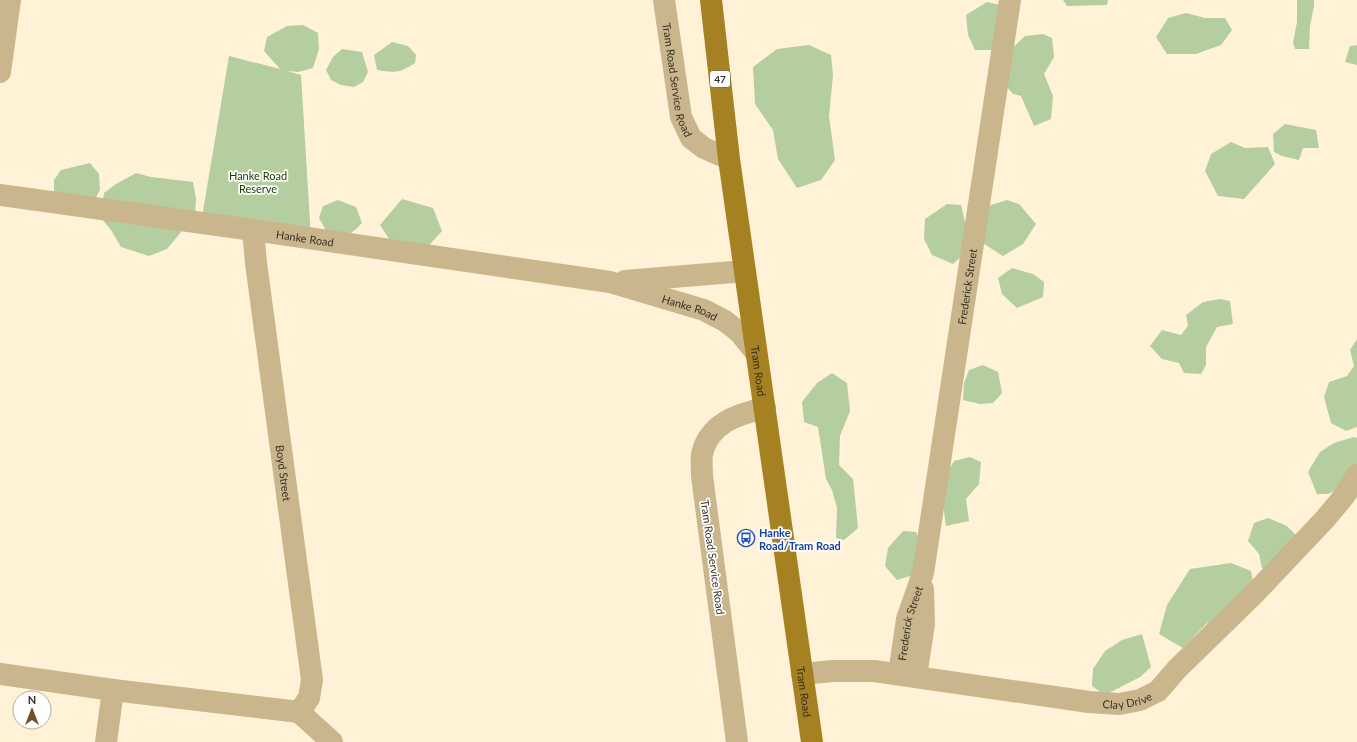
<svg xmlns="http://www.w3.org/2000/svg" width="1357" height="742" viewBox="0 0 1357 742" font-family="Lato,sans-serif">
	<rect width="100%" height="100%" fill="#fff2d7"/>
	<!-- green -->
	<g fill="#b4cea0">
		<path d="M 1063,0 L 1108,0 L 1107,5 L 1067,6 Z"/>
		<path d="M 1297,0 L 1314,0 L 1314,6 L 1310,26 L 1309,49 L 1295,49 L 1293,43 L 1297,22 Z"/>
		<path d="M 987,2 L 1009,7 L 996,50 L 975,50 L 968,35 L 966,15 Z"/>
		<path d="M 1186,13 L 1205,18 L 1225,18 L 1232,30 L 1221,45 L 1196,54 L 1167,54 L 1156,37 L 1168,18 Z"/>
		<path d="M 303,25 L 318,33 L 319,49 L 313,68 L 298,72 L 287,71 L 301,75 L 311,239 L 201,223 L 229,56 L 280,69 L 264,51 L 267,37 L 287,26 Z"/>
		<path d="M 1043,34 L 1052,38 L 1054,57 L 1044,74 L 1053,96 L 1051,119 L 1034,126 L 1021,96 L 1013,94 L 1003,83 L 1002,58 L 1025,36 Z"/>
		<path d="M 392,42 L 408,46 L 416,55 L 415,63 C 400,73 395,73 377,70 L 374,55 Z"/>
		<path d="M 809,45 L 831,55 L 833,75 L 829,116 L 835,160 L 821,180 L 797,188 L 778,159 L 773,130 L 755,104 L 753,67 L 777,49 Z"/>
		<path d="M 1357,45 L 1357,65 L 1345,62 L 1350,46 Z"/>
		<path d="M 342,49 L 362,52 L 368,72 L 363,82 L 354,87 L 341,85 L 331,80 L 326,70 L 333,57 Z"/>
		<path d="M 1285,124 L 1316,130 L 1319,148 L 1303,148 L 1299,160 L 1282,156 L 1274,152 L 1273,134 Z"/>
		<path d="M 1231,142 L 1245,148 L 1268,147 L 1275,164 L 1244,199 L 1218,196 L 1205,171 L 1211,154 Z"/>
		<path d="M 90,163 L 99,174 L 100,190 L 93,203 L 54,194 L 54,180 L 61,170 Z"/>
		<path d="M 136,173 L 151,177 L 193,182 L 196,199 L 195,215 L 167,249 L 149,256 L 121,247 L 111,230 L 101,218 L 104,193 L 116,184 Z"/>
		<path d="M 402,199 L 433,208 L 442,231 L 431,243 L 425,262 L 397,251 L 380,225 Z"/>
		<path d="M 338,200 L 356,207 L 362,223 L 355,230 L 344,238 L 328,234 L 319,218 L 323,206 Z"/>
		<path d="M 1007,200 L 1019,204 L 1036,224 L 1023,244 L 1003,256 L 981,242 L 972,220 L 991,205 Z"/>
		<path d="M 947,204 L 961,205 L 965,222 L 967,251 L 953,264 L 932,255 L 924,239 L 925,219 Z"/>
		<path d="M 1012,268 L 1033,274 L 1044,282 L 1043,297 L 1017,308 L 1002,294 L 998,278 Z"/>
		<path d="M 1220,299 L 1230,301 L 1233,324 L 1217,327 L 1206,347 L 1206,365 L 1201,374 L 1184,373 L 1179,363 L 1162,359 L 1150,346 L 1162,330 L 1181,335 L 1188,326 L 1186,315 L 1203,302 Z"/>
		<path d="M 1357,339 L 1357,427 L 1346,431 L 1331,423 L 1324,397 L 1329,382 L 1347,376 L 1354,366 L 1350,350 Z"/>
		<path d="M 983,365 L 998,372 L 1002,393 L 993,403 L 980,404 L 963,400 L 964,383 L 969,370 Z"/>
		<path d="M 832,373 L 847,383 L 850,411 L 840,436 L 839,465 L 853,479 L 858,528 L 844,540 L 836,538 L 837,508 L 832,490 L 826,479 L 818,427 L 804,422 L 802,402 L 817,383 Z"/>
		<path d="M 1354,437 L 1357,438 L 1357,474 L 1352,483 L 1328,494 L 1317,494 L 1308,472 L 1320,452 L 1334,443 Z"/>
		<path d="M 970,457 L 981,462 L 979,484 L 966,499 L 969,521 L 946,526 L 943,505 L 946,474 L 954,461 Z"/>
		<path d="M 1268,518 L 1287,526 L 1303,542 L 1273,573 L 1262,568 L 1259,554 L 1248,541 L 1254,523 Z"/>
		<path d="M 903,531 L 916,532 L 925,555 L 917,574 L 897,580 L 885,566 L 888,548 Z"/>
		<path d="M 1231,563 L 1251,571 L 1255,593 L 1242,606 L 1206,624 L 1183,648 L 1159,634 L 1167,605 L 1190,569 Z"/>
		<path d="M 1142,634 L 1151,667 L 1140,677 L 1105,695 L 1092,686 L 1093,669 L 1105,651 L 1122,640 Z"/>
	</g>
	<g fill="none" stroke-linecap="round" stroke-linejoin="round">
		<!-- minor -->
		<g stroke="#cab68c" stroke-width="22">
			<path id="s1" d="M 664,0 L 681,117 L 691,138 L 704,148 L 729,159"/>
			<path d="M 0,72 L 10,0"/>
			<path id="s2" d="M 0,195 L 253,230 L 610,282 L 704,310 L 725,321 L 740,333 L 756,353"/>
			<path id="s3" d="M 253,230 L 256,263 L 312,680 L 309,698 L 299,712 L 332,742"/>
			<path d="M 625,281 L 745,271"/>
			<path d="M 0,674 L 113,690 L 299,712"/>
			<path id="s4" d="M 802,674 L 833,671 L 874,671 L 1089,702 L 1119,704 L 1140,700 L 1158,691 L 1177,669 L 1255,593 L 1326,518 L 1345,495 L 1357,475"/>
			<path id="s5" d="M 899,674 L 907,619 L 923,573 L 1010,0"/>
			<path d="M 916,676 L 924,624 L 923,589"/>
			<path d="M 106,742 L 113,690"/>
			<path d="M 737,742 L 702,476 C 702,469 701,461 702,454 C 709,423 738,414 765,408"/>
		</g>
		<!-- primary -->
		<path stroke="#a68121" stroke-width="22" id="s6" d="M 711,0 L 729,159 L 812,742"/>
	</g>
	<!-- icons -->
	<defs>
		<symbol id="bus-ring" viewBox="-11 -11 22 22"><circle r="9.5" fill="#fff" stroke="#1a4fb4" stroke-width="1.5"/><path d="M-5-6H5V4H4V6H2V4H-2V6H-4V4H-5ZM-3.5-4V0h7V-4ZM-3.5 1.2v1.5H-2V1.2ZM2 1.2v1.5H3.5V1.2Z" fill="#1a4fb4"/></symbol>
	</defs>
	<g fill-rule="evenodd">
		<use href="#bus-ring" x="736" y="528" width="20" height="20"/>
	</g>
	<g text-anchor="middle" dominant-baseline="central" stroke-width="3.5" stroke-linejoin="round" paint-order="stroke">
		<!-- shield labels -->
		<rect fill="#fff" stroke="#726e65" stroke-width="1" x="710" y="71" width="20" height="16" rx="3"/>
		<g font-size="10" font-weight="bold" fill="#363023">
			<text x="720" y="79">47</text>
		</g>
		<!-- street labels -->
		<g font-size="11" fill="#363023" stroke="#fff">
			<text stroke="none"><textPath href="#s1" startOffset="81">Tram Road Service Road</textPath></text>
			<text stroke="none"><textPath href="#s2" startOffset="308">Hanke Road</textPath></text>
			<text stroke="none"><textPath href="#s5" startOffset="394">Frederick Street</textPath></text>
			<text stroke="none"><textPath href="#s2" startOffset="700">Hanke Road</textPath></text>
			<text stroke="none"><textPath href="#s6" startOffset="374">Tram Road</textPath></text>
			<text stroke="none"><textPath href="#s3" startOffset="245">Boyd Street</textPath></text>
			<text transform="translate(713 557) rotate(82)">Tram Road Service Road</text>
			<text stroke="none"><textPath href="#s5" startOffset="52">Frederick Street</textPath></text>
			<text stroke="none"><textPath href="#s6" startOffset="698">Tram Road</textPath></text>
			<text stroke="none"><textPath href="#s4" startOffset="328">Clay Drive</textPath></text>
		</g>
		<!-- park labels -->
		<g font-size="11" fill="#213b03" stroke="#fff">
			<text x="258" y="175">Hanke Road<tspan x="258" dy="13">Reserve</tspan></text>
		</g>
		<!-- transit labels -->
		<g font-size="11" font-weight="bold" fill="#164399" stroke="#fff" text-anchor="start">
			<text x="759" y="532">Hanke<tspan x="759" dy="13">Road/Tram Road</tspan></text>
		</g>
	</g>
	<!-- north arrow -->
	<g transform="translate(32 710)"><circle r="19" fill="#ffffff" stroke="#afaca7"/>
	<path d="M0-3L7 15L0 10L-7 15Z" fill="#704e26"/>
	<text y="-6" font-size="11" font-weight="bold" text-anchor="middle" fill="#363023">N</text>
	</g>
</svg>
